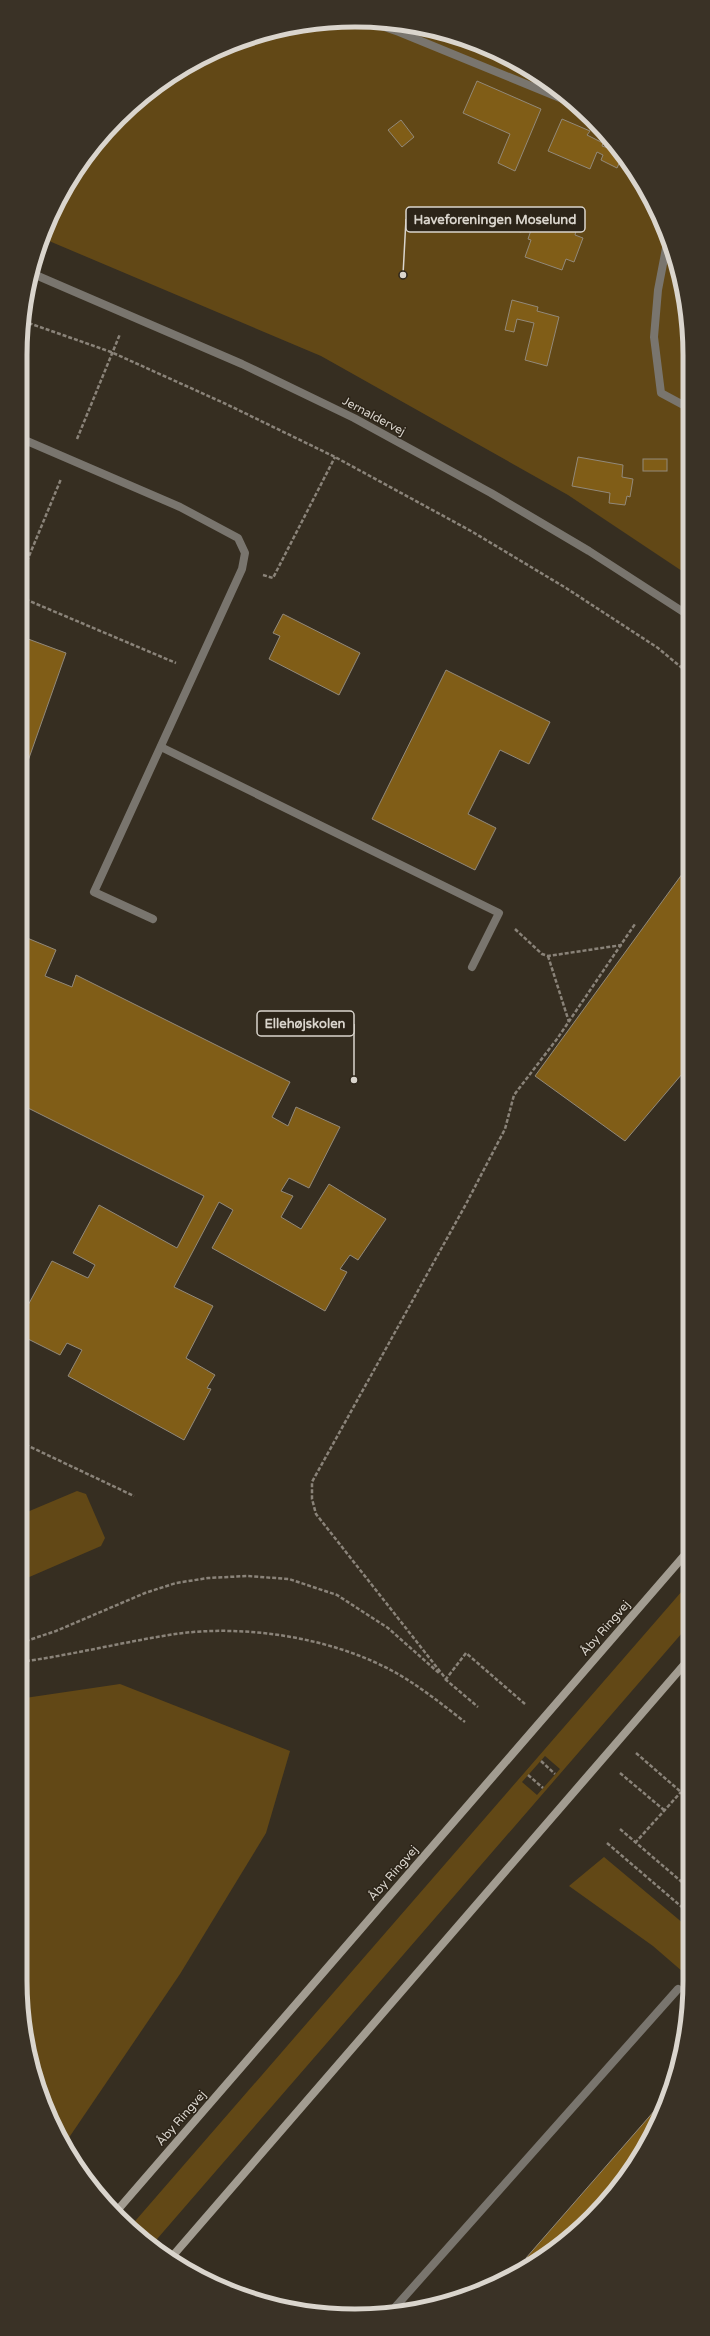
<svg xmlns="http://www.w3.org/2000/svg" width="710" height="2336" viewBox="0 0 710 2336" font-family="'Varela Round',sans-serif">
	<rect width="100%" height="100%" fill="#362e21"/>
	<!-- green -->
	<g fill="#624816" fill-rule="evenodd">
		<path d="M 355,20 L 421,26 L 522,65 L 607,134 L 656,207 L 687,312 L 688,575 L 568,495 L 321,356 L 42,238 L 46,227 L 77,169 L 118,118 L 169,76 L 227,45 L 290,26 Z"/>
		<path d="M 77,1491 L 86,1494 L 105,1538 L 101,1546 L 27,1578 L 20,1574 L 20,1515 Z"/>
		<path d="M 689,1583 L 689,1625 L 151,2246 L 130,2227 ZM 545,1756 L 560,1769 L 537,1795 L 522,1782 Z"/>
		<path d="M 120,1684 L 290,1751 L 266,1833 L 180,1974 L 66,2142 L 45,2109 L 26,2046 L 20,1981 L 20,1712 L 25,1698 Z"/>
		<path d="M 604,1857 L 690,1929 L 690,1978 L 653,1946 L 569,1886 Z"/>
	</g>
	<!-- building -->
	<g fill="#805d17" stroke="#92897a">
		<path d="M 477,81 L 541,109 L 515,171 L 498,163 L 510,134 L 463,113 Z"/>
		<path d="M 562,119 L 590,131 L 587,135 L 603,143 L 602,146 L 618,151 L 622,157 L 617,168 L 601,160 L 603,155 L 597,152 L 590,169 L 548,151 Z"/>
		<path d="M 401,120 L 414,137 L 402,147 L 388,130 Z"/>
		<path d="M 505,208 L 523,212 L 521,219 L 524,220 L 521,232 L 508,229 L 509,223 L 501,222 Z"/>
		<path d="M 538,210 L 554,215 L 552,223 L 576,231 L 575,235 L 583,238 L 574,262 L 566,259 L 562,270 L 525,257 L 531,240 L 528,239 Z"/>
		<path d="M 512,300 L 538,307 L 537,311 L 559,317 L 547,366 L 525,360 L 534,323 L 517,319 L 514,332 L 505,330 Z"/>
		<path d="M 578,457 L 623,465 L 622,477 L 633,479 L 630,497 L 627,496 L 625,505 L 609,503 L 610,493 L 572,486 Z"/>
		<rect x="643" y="459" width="24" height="12"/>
		<path d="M 283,614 L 360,653 L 339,695 L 269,659 L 280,636 L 273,633 Z"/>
		<path d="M 20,636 L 66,653 L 22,778 L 20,777 Z"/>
		<path d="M 446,670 L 550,722 L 529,764 L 500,750 L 468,814 L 496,828 L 475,870 L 372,819 Z"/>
		<path d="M 688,866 L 688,1067 L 625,1141 L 535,1076 Z"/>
		<path d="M 20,935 L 56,950 L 45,976 L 72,987 L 76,975 L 290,1082 L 272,1117 L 288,1126 L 296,1107 L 340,1127 L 309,1188 L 289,1178 L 281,1191 L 293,1196 L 281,1217 L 301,1229 L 329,1184 L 386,1219 L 358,1260 L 350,1255 L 340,1269 L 347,1272 L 325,1311 L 212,1248 L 233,1210 L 219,1202 L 174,1287 L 213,1306 L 186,1358 L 215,1375 L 207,1388 L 211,1389 L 184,1440 L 68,1376 L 82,1350 L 67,1343 L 60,1355 L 20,1335 L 20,1320 L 52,1261 L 88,1278 L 95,1265 L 73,1253 L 99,1205 L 177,1248 L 204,1196 L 20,1104 Z"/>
		<path d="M 669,2094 L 664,2109 L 634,2167 L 592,2218 L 541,2259 L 532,2264 L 526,2258 Z"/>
	</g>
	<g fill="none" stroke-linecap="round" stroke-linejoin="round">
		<!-- path -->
		<g stroke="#8a8379" stroke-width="2.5" stroke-dasharray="4 2" stroke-linecap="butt">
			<path d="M 23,321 L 111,352 L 226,404 L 335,457 L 471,531 L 566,588 L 658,648 L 688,673"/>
			<path d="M 77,439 L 120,334"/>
			<path d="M 263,575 L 273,578 L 335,457"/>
			<path d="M 20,578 L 61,479"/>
			<path d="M 20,597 L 176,663"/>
			<path d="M 515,929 L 542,954 L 548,956 L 622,945"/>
			<path d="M 548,956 L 569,1022"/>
			<path d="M 20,1442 L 134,1496"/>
			<path d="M 20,1643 L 56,1631 L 145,1593 L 176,1583 L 208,1578 L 247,1576 L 289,1579 L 337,1595 L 388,1628 L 440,1674"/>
			<path d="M 20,1662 C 72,1655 123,1642 175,1634 C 247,1624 335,1638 398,1674 C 422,1688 443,1705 465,1722"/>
			<path d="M 445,1679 L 478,1707"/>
			<path d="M 525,1704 L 466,1653 L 446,1679 L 316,1514 L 312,1499 L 312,1482 L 466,1204 L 505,1129 L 514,1095 L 557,1039 L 635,924"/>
			<path d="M 636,1753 L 681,1792 L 690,1791"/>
			<path d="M 541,1761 L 555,1774"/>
			<path d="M 620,1773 L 664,1810"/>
			<path d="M 528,1775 L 543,1788"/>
			<path d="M 620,1829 L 690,1889"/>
			<path d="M 607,1843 L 690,1914"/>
			<path d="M 635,1843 L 681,1792"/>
		</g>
		<!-- service -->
		<g stroke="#79756e" stroke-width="8">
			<path d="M 367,21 L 399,32 L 565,100"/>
			<path d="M 667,243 L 658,290 L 654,337 L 661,393 L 687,407"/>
			<path d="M 20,438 L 180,507 L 238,538 L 245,553 L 242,569 L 94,892 L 153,919"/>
			<path d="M 161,747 L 499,913 L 472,967"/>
			<path d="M 390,2313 L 678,1989"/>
		</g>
		<!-- tertiary -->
		<path stroke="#79756e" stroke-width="8" d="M 31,273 L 242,364 L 354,418 L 491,493 L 589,551 L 688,615"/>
		<!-- secondary -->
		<g stroke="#a29c91" stroke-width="8">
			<path d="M 115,2213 L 689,1550"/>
			<path d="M 170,2259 L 689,1659"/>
		</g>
	</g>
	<g text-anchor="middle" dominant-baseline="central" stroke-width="3" stroke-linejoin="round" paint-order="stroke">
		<!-- street labels -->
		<g font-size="12" fill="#dad5cd" stroke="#2c2418">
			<text transform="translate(374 416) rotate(28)">Jernaldervej</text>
			<text transform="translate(605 1628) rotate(-49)">Åby Ringvej</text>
			<text transform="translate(393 1873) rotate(-49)">Åby Ringvej</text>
			<text transform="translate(181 2118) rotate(-49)">Åby Ringvej</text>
		</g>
	</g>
	<!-- crop -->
	<path d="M0 0H710V2336H0ZM355 27H355A328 328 0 0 1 683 355V1981A328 328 0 0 1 355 2309H355A328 328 0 0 1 27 1981V355A328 328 0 0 1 355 27Z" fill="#3a3226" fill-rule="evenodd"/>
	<path fill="none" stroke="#dad5cd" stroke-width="5" d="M355 27H355A328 328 0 0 1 683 355V1981A328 328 0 0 1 355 2309H355A328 328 0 0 1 27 1981V355A328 328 0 0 1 355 27Z"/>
	<!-- callouts -->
	<path fill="none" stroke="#dad5cd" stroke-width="1.5" d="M403 275L406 219M354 1080L354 1024"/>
	<g fill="#dad5cd" stroke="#2c2418" stroke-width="1.5">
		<circle cx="403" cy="275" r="4"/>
		<circle cx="354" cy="1080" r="4"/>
	</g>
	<g fill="#2c2418" stroke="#dad5cd" stroke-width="1.5">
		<rect x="406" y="207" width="179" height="25" rx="4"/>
		<rect x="257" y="1011" width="97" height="25" rx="4"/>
	</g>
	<g font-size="13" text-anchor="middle" font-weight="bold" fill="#dad5cd">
		<text x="495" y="224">Haveforeningen Moselund</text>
		<text x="305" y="1028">Ellehøjskolen</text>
	</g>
</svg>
